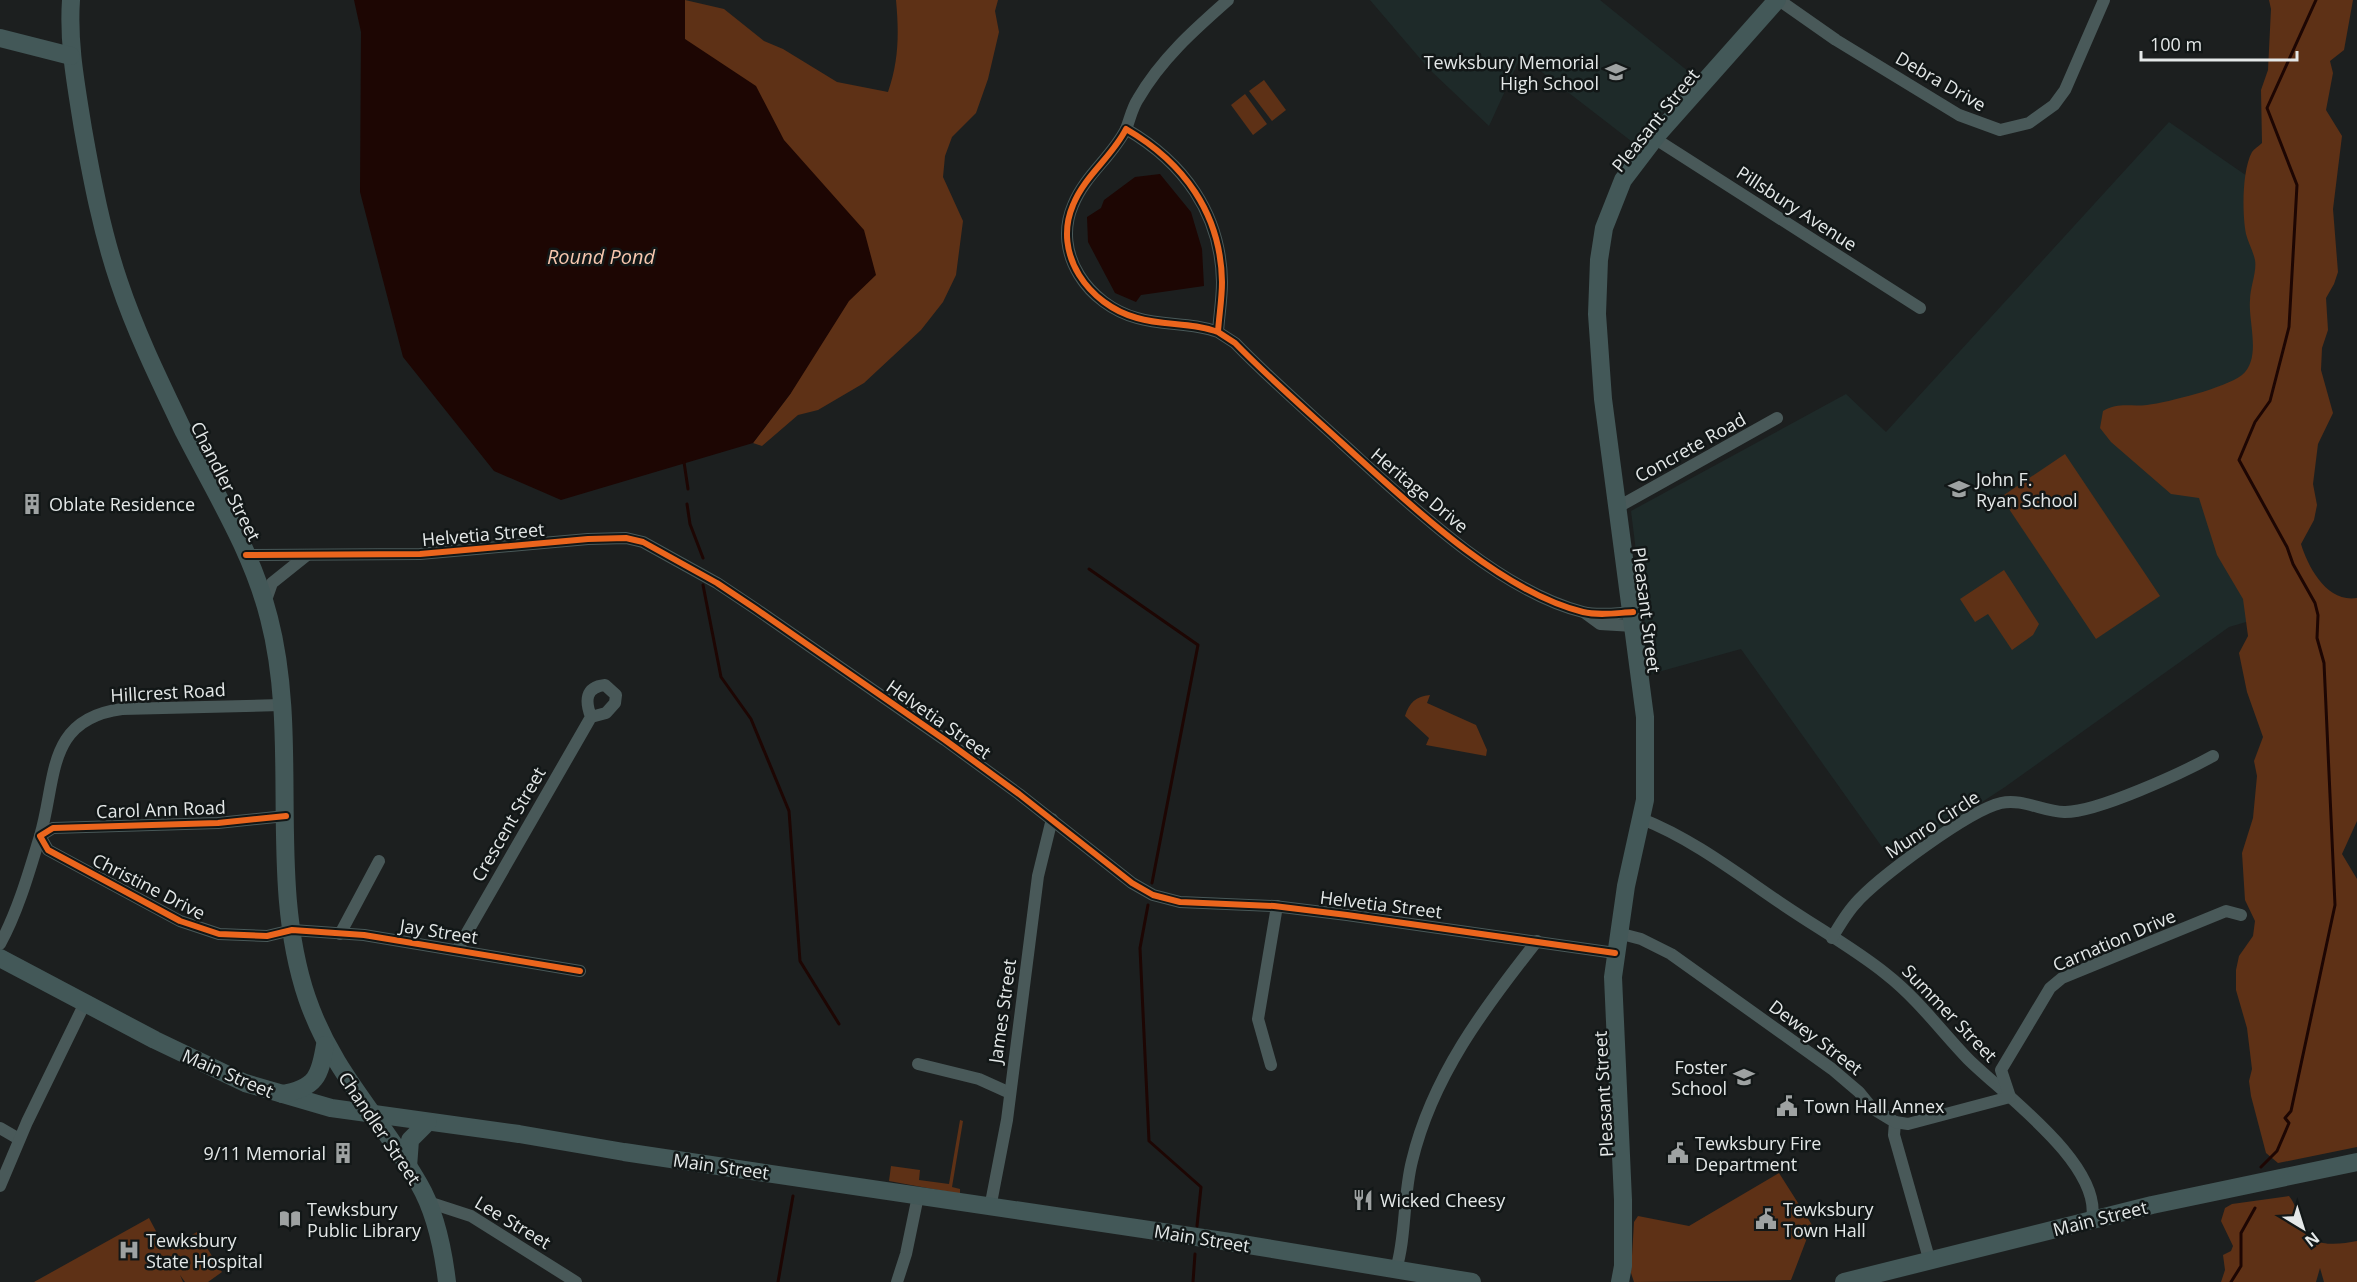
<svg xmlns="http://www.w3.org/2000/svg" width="2357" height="1282" viewBox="0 0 2357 1282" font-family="'Open Sans',sans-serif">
	<rect width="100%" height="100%" fill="#1c1f1f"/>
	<!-- built -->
	<g fill="#1e2a29">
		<path d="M 1370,0 L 1600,0 L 1694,76 L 1635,144 L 1521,56 L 1489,126 L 1429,69 Z"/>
		<path d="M 2169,122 L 2290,206 L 2273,346 L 2308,604 L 2229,627 L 2005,787 L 1892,861 L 1741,649 L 1651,674 L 1631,511 L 1846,394 L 1886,432 Z"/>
	</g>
	<!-- green -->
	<g fill="#5e3116">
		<path d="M 685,0 L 724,9 L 764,41 L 783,49 L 837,82 L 888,92 C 899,61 899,32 896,0 L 998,0 L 995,11 L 999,32 L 988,79 L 976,113 L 952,137 L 945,156 L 943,177 L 963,221 L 956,275 L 943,302 L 921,330 L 864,383 L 818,410 L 798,415 L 762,446 L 753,443 L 791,393 L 685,39 Z"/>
		<path d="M 2269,0 L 2353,0 L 2344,50 L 2330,61 L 2333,73 L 2326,110 L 2342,136 L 2333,209 L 2338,272 L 2334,284 L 2326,298 L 2328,330 L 2322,348 L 2321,370 L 2333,413 L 2318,444 L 2313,484 L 2317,505 L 2314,520 L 2301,544 C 2308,567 2327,603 2357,598 L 2357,821 L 2342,854 L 2357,879 L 2357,1147 L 2278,1163 L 2266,1153 L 2251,1096 L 2249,1081 L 2252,1069 L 2247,1028 L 2236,990 L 2236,970 L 2239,956 L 2253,936 L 2255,921 L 2245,900 L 2242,853 L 2253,818 L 2257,776 L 2254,761 L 2263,737 L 2247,692 L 2239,653 L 2248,636 L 2243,599 L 2217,555 L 2199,498 L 2171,494 L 2111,442 L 2100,428 L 2103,411 C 2119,402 2129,407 2147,405 C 2169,402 2225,388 2242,375 C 2262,358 2248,322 2250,300 C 2250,287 2257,272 2255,260 C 2253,251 2248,242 2246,234 C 2242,214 2242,170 2252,152 C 2254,149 2259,146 2262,143 L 2261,90 L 2268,70 L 2271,9 Z"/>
		<path d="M 1264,80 L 1286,110 L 1272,121 L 1249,91 Z"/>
		<path d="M 1245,94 L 1267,124 L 1253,135 L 1231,105 Z"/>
		<path d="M 2065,454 L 2160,596 L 2096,639 L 2001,497 Z"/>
		<path d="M 2004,570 L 2039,624 L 2033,635 L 2012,650 L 1988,614 L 1975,622 L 1960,599 Z"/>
		<path d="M 1430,695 L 1427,703 L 1476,725 L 1487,750 L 1486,756 L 1426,745 L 1429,738 L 1405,716 C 1409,703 1416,696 1430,695 Z"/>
		<path d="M 960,1120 L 963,1121 L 952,1187 L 960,1189 L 960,1194 L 889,1181 L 891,1166 L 920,1170 L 919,1180 L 949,1184 Z"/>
		<path d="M 1779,1173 L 1812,1225 L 1791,1280 L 1634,1282 L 1631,1273 L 1634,1222 L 1638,1216 L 1689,1226 Z"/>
		<path d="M 2289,1196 C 2296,1205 2297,1213 2300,1222 C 2309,1249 2336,1245 2357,1241 L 2357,1282 L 2324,1282 L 2320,1268 L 2316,1282 L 2221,1282 L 2225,1270 L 2223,1255 L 2231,1251 L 2233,1246 L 2221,1221 L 2225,1208 L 2232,1204 Z"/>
		<path d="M 149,1218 L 166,1250 L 197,1232 L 222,1272 L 208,1282 L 185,1282 L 180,1275 L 183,1282 L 34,1282 Z"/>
	</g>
	<!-- water -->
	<g fill="#1d0603">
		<path d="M 354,0 L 685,0 L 685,39 L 756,86 L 784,140 L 864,230 L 876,275 L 849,301 L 791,393 L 753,443 L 561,500 L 494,471 L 403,357 L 360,192 L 361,32 Z"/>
		<path d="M 1160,174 L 1191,212 L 1202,249 L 1204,286 L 1141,295 L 1136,302 L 1115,293 L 1088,242 L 1087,217 L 1101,208 L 1104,200 L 1135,177 Z"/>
	</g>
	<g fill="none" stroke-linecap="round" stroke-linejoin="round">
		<!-- stream -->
		<g stroke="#1d0603" stroke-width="3">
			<path d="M 684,462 L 688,489"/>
			<path d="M 687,504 L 690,524 L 703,558"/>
			<path d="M 1089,569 L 1198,645 L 1152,883"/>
			<path d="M 703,585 L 721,677 L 751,719 L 789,811 L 800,961 L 839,1024"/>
			<path d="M 1148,905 L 1140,948 L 1149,1141 L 1201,1187 L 1197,1226"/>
			<path d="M 2261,1167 L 2277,1151 L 2289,1123 L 2285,1118 L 2291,1111 L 2335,905 L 2324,663 L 2317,638 L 2318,615 L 2315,603 L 2293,564 L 2287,547 L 2239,460 L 2255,422 L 2270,401 L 2289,327 L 2297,185 L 2267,108 L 2316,0"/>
			<path d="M 778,1282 L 793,1196"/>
			<path d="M 1193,1282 L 1195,1254"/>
			<path d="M 2231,1282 L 2241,1266 L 2241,1233 L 2255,1208"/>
		</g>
		<!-- street -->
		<g stroke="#495959" stroke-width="12">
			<path d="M 1779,0 L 1836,40 L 1959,115 L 2000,130 L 2029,123 L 2054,105 L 2065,90 L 2104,0"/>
			<path d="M 1126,129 C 1130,119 1132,108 1138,99 C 1161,59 1194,30 1228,0"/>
			<path d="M 1654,138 L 1920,308"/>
			<path d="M 1218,332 C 1192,322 1164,326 1137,318 C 1089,305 1052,254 1073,205 C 1085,175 1112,157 1126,129 C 1183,162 1221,213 1222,282 C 1222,299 1219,316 1218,332 L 1235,343 C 1269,378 1306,410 1342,443 C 1406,501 1498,591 1583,612 C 1599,616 1616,613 1633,612"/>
			<path d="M 1618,507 L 1777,418"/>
			<path d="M 246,555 L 420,554 L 588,539 L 626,538 L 643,542 L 717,583 L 756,609 L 945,740 L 1019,794 L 1132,883 L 1153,895 L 1180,902 L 1274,906 L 1347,915 L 1615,953"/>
			<path d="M 265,603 L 272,583 L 307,555"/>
			<path d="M 1585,613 L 1600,624 L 1634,626"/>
			<path d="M 286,816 L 218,823 L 53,828 L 40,836 L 48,850 L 180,921 L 219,934 L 267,936 L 292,930 L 364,935 L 580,971"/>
			<path d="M 1642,819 C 1693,839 1739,875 1785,906 C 1819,929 1855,949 1886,974 C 1918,999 1941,1031 1968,1059 C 2003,1094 2102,1164 2092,1219"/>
			<path d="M 1618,933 L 1641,939 L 1671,954 L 1832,1069 L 1859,1092 L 1872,1108 L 1895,1122 L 1894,1135 L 1930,1262"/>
			<path d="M 340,934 L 379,861"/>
			<path d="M 1832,938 C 1839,926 1846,914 1855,904 C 1877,878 1970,810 2001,803 C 2022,798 2044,812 2064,812 C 2096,813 2184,772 2213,756"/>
			<path d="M 0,944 C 18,911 29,872 40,836 C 57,780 45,719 122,709 L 281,705"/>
			<path d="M 457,950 L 591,717 L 606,713 L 615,703 L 616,695 L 605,685 C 585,687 585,701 591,717"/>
			<path d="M 918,1064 L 979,1079 L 1010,1093"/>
			<path d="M 1271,1065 L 1258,1019 L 1277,906"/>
			<path d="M 1895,1122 L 1908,1124 L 2010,1097 L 2001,1070 L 2050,988 L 2062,978 L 2226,911 L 2241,915"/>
			<path d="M 0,1128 L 19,1139"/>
			<path d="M 0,1186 L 27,1122 L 85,1003"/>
			<path d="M 428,1202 L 471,1216 L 576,1282"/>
			<path d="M 990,1208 L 1007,1120 L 1038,876 L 1052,819"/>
			<path d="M 1396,1269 C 1406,1239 1403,1196 1412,1161 C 1432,1077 1484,1008 1537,941"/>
			<path d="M 897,1282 L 906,1254 L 918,1196"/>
		</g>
		<!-- secondary -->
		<g stroke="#435858" stroke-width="18">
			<path d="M 71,0 C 68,44 76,85 83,129 C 92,180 102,232 119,282 C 136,333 161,384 184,432 C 215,493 252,551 269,618 C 301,741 266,877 307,998 C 333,1074 381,1117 419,1184 C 436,1213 443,1249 447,1282"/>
			<path d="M 0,38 L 71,56"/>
			<path d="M 0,958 L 155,1040 L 245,1083 L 331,1108 L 519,1134 L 624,1152 L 1230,1242 L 1472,1282"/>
			<path d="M 282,1094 C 316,1088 320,1076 325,1045"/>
			<path d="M 408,1167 L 410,1140 L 428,1122"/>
			<path d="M 1620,1282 L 1623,1266 L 1623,1200 L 1613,977 L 1626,886 L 1645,800 L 1645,717 L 1603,399 L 1597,314 L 1599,260 L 1604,228 L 1623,180 L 1658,134 L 1777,0"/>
			<path d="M 1844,1282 L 2152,1205 L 2357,1162"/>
		</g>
		<defs>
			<g id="cycleway">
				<path d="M 1218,332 C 1192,322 1164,326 1137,318 C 1089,305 1052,254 1073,205 C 1085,175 1112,157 1126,129 C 1183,162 1221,213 1222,282 C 1222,299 1219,316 1218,332 L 1235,343 C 1269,378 1306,410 1342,443 C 1406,501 1498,591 1583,612 C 1599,616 1616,613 1633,612"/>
				<path d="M 246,555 L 420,554 L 588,539 L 626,538 L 643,542 L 717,583 L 756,609 L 945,740 L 1019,794 L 1132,883 L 1153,895 L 1180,902 L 1274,906 L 1347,915 L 1615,953"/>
				<path d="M 286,816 L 218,823 L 53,828 L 40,836 L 48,850 L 180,921 L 219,934 L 267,936 L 292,930 L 364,935 L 580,971"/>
			</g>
		</defs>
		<!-- cycleway casing -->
		<use href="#cycleway" stroke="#121717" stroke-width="10"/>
		<!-- cycleway -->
		<use href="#cycleway" stroke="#eb651d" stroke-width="6"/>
	</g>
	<!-- icons -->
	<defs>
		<symbol id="school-bare" viewBox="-9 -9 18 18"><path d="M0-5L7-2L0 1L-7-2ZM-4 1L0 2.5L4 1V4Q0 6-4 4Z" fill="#9ea2a2" stroke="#121717" stroke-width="2.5" paint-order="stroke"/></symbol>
		<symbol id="building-bare" viewBox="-9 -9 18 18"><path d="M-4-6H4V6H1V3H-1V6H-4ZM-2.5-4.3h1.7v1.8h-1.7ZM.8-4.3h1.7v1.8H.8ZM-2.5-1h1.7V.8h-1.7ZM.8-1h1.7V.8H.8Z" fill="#9ea2a2" stroke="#121717" stroke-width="2.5" paint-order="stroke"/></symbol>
		<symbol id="civic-bare" viewBox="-9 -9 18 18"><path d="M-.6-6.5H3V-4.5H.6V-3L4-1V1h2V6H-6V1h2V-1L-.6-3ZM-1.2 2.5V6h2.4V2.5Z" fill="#9ea2a2" stroke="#121717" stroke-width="2.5" paint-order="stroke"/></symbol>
		<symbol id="restaurant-bare" viewBox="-9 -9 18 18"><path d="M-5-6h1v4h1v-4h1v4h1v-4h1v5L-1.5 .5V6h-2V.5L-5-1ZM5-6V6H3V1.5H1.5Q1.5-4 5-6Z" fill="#9ea2a2" stroke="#121717" stroke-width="2.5" paint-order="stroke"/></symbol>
		<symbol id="library-bare" viewBox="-9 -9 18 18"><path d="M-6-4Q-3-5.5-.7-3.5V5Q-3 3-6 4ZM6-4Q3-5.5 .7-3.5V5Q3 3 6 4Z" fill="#9ea2a2" stroke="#121717" stroke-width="2.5" paint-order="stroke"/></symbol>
		<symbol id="hospital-bare" viewBox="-9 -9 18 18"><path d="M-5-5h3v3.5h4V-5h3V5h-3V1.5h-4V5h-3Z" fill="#9ea2a2" stroke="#121717" stroke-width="2.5" paint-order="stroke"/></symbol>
	</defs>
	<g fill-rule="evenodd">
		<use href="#school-bare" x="1601" y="57" width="30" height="30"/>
		<use href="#school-bare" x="1944" y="474" width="30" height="30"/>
		<use href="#building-bare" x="17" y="489" width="30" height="30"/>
		<use href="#school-bare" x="1729" y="1062" width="30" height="30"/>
		<use href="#civic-bare" x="1772" y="1091" width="30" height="30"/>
		<use href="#building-bare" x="328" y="1138" width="30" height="30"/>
		<use href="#civic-bare" x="1663" y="1138" width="30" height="30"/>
		<use href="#restaurant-bare" x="1348" y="1185" width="30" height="30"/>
		<use href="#library-bare" x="275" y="1204" width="30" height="30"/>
		<use href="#civic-bare" x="1751" y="1204" width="30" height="30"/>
		<use href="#hospital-bare" x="114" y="1235" width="30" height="30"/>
	</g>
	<g text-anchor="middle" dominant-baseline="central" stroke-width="5" stroke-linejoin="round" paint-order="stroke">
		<!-- poi labels -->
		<g font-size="18" fill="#e4e8e8" stroke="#121717" text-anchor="start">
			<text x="1599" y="62" text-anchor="end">Tewksbury Memorial<tspan x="1599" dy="21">High School</tspan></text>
			<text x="1976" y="479">John F.<tspan x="1976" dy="21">Ryan School</tspan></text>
			<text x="49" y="504">Oblate Residence</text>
			<text x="1727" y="1067" text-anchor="end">Foster<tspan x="1727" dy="21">School</tspan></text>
			<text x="1804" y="1106">Town Hall Annex</text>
			<text x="1695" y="1143">Tewksbury Fire<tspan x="1695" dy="21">Department</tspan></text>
			<text x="326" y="1153" text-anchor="end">9/11 Memorial</text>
			<text x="1380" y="1200">Wicked Cheesy</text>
			<text x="307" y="1209">Tewksbury<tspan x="307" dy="21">Public Library</tspan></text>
			<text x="1783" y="1209">Tewksbury<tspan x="1783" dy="21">Town Hall</tspan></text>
			<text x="146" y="1240">Tewksbury<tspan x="146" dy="21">State Hospital</tspan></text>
		</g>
		<!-- street labels -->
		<g font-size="18" fill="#e4e8e8" stroke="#121717">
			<text transform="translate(1941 81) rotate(30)">Debra Drive</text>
			<text transform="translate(1655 120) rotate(-51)">Pleasant Street</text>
			<text transform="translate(1797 208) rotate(33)">Pillsbury Avenue</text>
			<text transform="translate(1690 447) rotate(-29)">Concrete Road</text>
			<text transform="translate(226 481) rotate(63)">Chandler Street</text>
			<text transform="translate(1420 490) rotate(40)">Heritage Drive</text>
			<text transform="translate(483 534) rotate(-5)">Helvetia Street</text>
			<text transform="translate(1647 610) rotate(83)">Pleasant Street</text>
			<text transform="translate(168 692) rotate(-3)">Hillcrest Road</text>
			<text transform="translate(939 719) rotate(35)">Helvetia Street</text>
			<text transform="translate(161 809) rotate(-2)">Carol Ann Road</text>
			<text transform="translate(508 824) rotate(-60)">Crescent Street</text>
			<text transform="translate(1932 824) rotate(-33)">Munro Circle</text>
			<text transform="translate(149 886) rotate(27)">Christine Drive</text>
			<text transform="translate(1381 904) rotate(7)">Helvetia Street</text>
			<text transform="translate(439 931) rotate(9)">Jay Street</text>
			<text transform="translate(2114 940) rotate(-23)">Carnation Drive</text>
			<text transform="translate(1002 1011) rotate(-82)">James Street</text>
			<text transform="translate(1950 1013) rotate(46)">Summer Street</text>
			<text transform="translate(1816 1037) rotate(37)">Dewey Street</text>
			<text transform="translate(228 1073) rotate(23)">Main Street</text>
			<text transform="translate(1603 1094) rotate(-93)">Pleasant Street</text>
			<text transform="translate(380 1128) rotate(56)">Chandler Street</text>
			<text transform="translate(721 1166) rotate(8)">Main Street</text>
			<text transform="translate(2100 1218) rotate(-14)">Main Street</text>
			<text transform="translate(513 1222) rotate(31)">Lee Street</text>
			<text transform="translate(1202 1238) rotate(9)">Main Street</text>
		</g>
		<!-- water labels -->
		<g font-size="20" font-style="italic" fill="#f6c6ae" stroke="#121717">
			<text x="601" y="256">Round Pond</text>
		</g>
	</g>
	<!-- north arrow -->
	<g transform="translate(2303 1228) rotate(142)" stroke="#121717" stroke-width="4.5" paint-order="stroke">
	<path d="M0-4.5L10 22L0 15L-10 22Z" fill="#e4e8e8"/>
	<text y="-9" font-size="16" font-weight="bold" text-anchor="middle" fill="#e4e8e8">N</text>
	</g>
	<!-- scale -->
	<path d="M2141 51v9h156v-9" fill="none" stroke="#e4e8e8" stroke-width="3"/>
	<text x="2150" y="51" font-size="18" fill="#e4e8e8" stroke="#121717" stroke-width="4.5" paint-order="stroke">100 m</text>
</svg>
